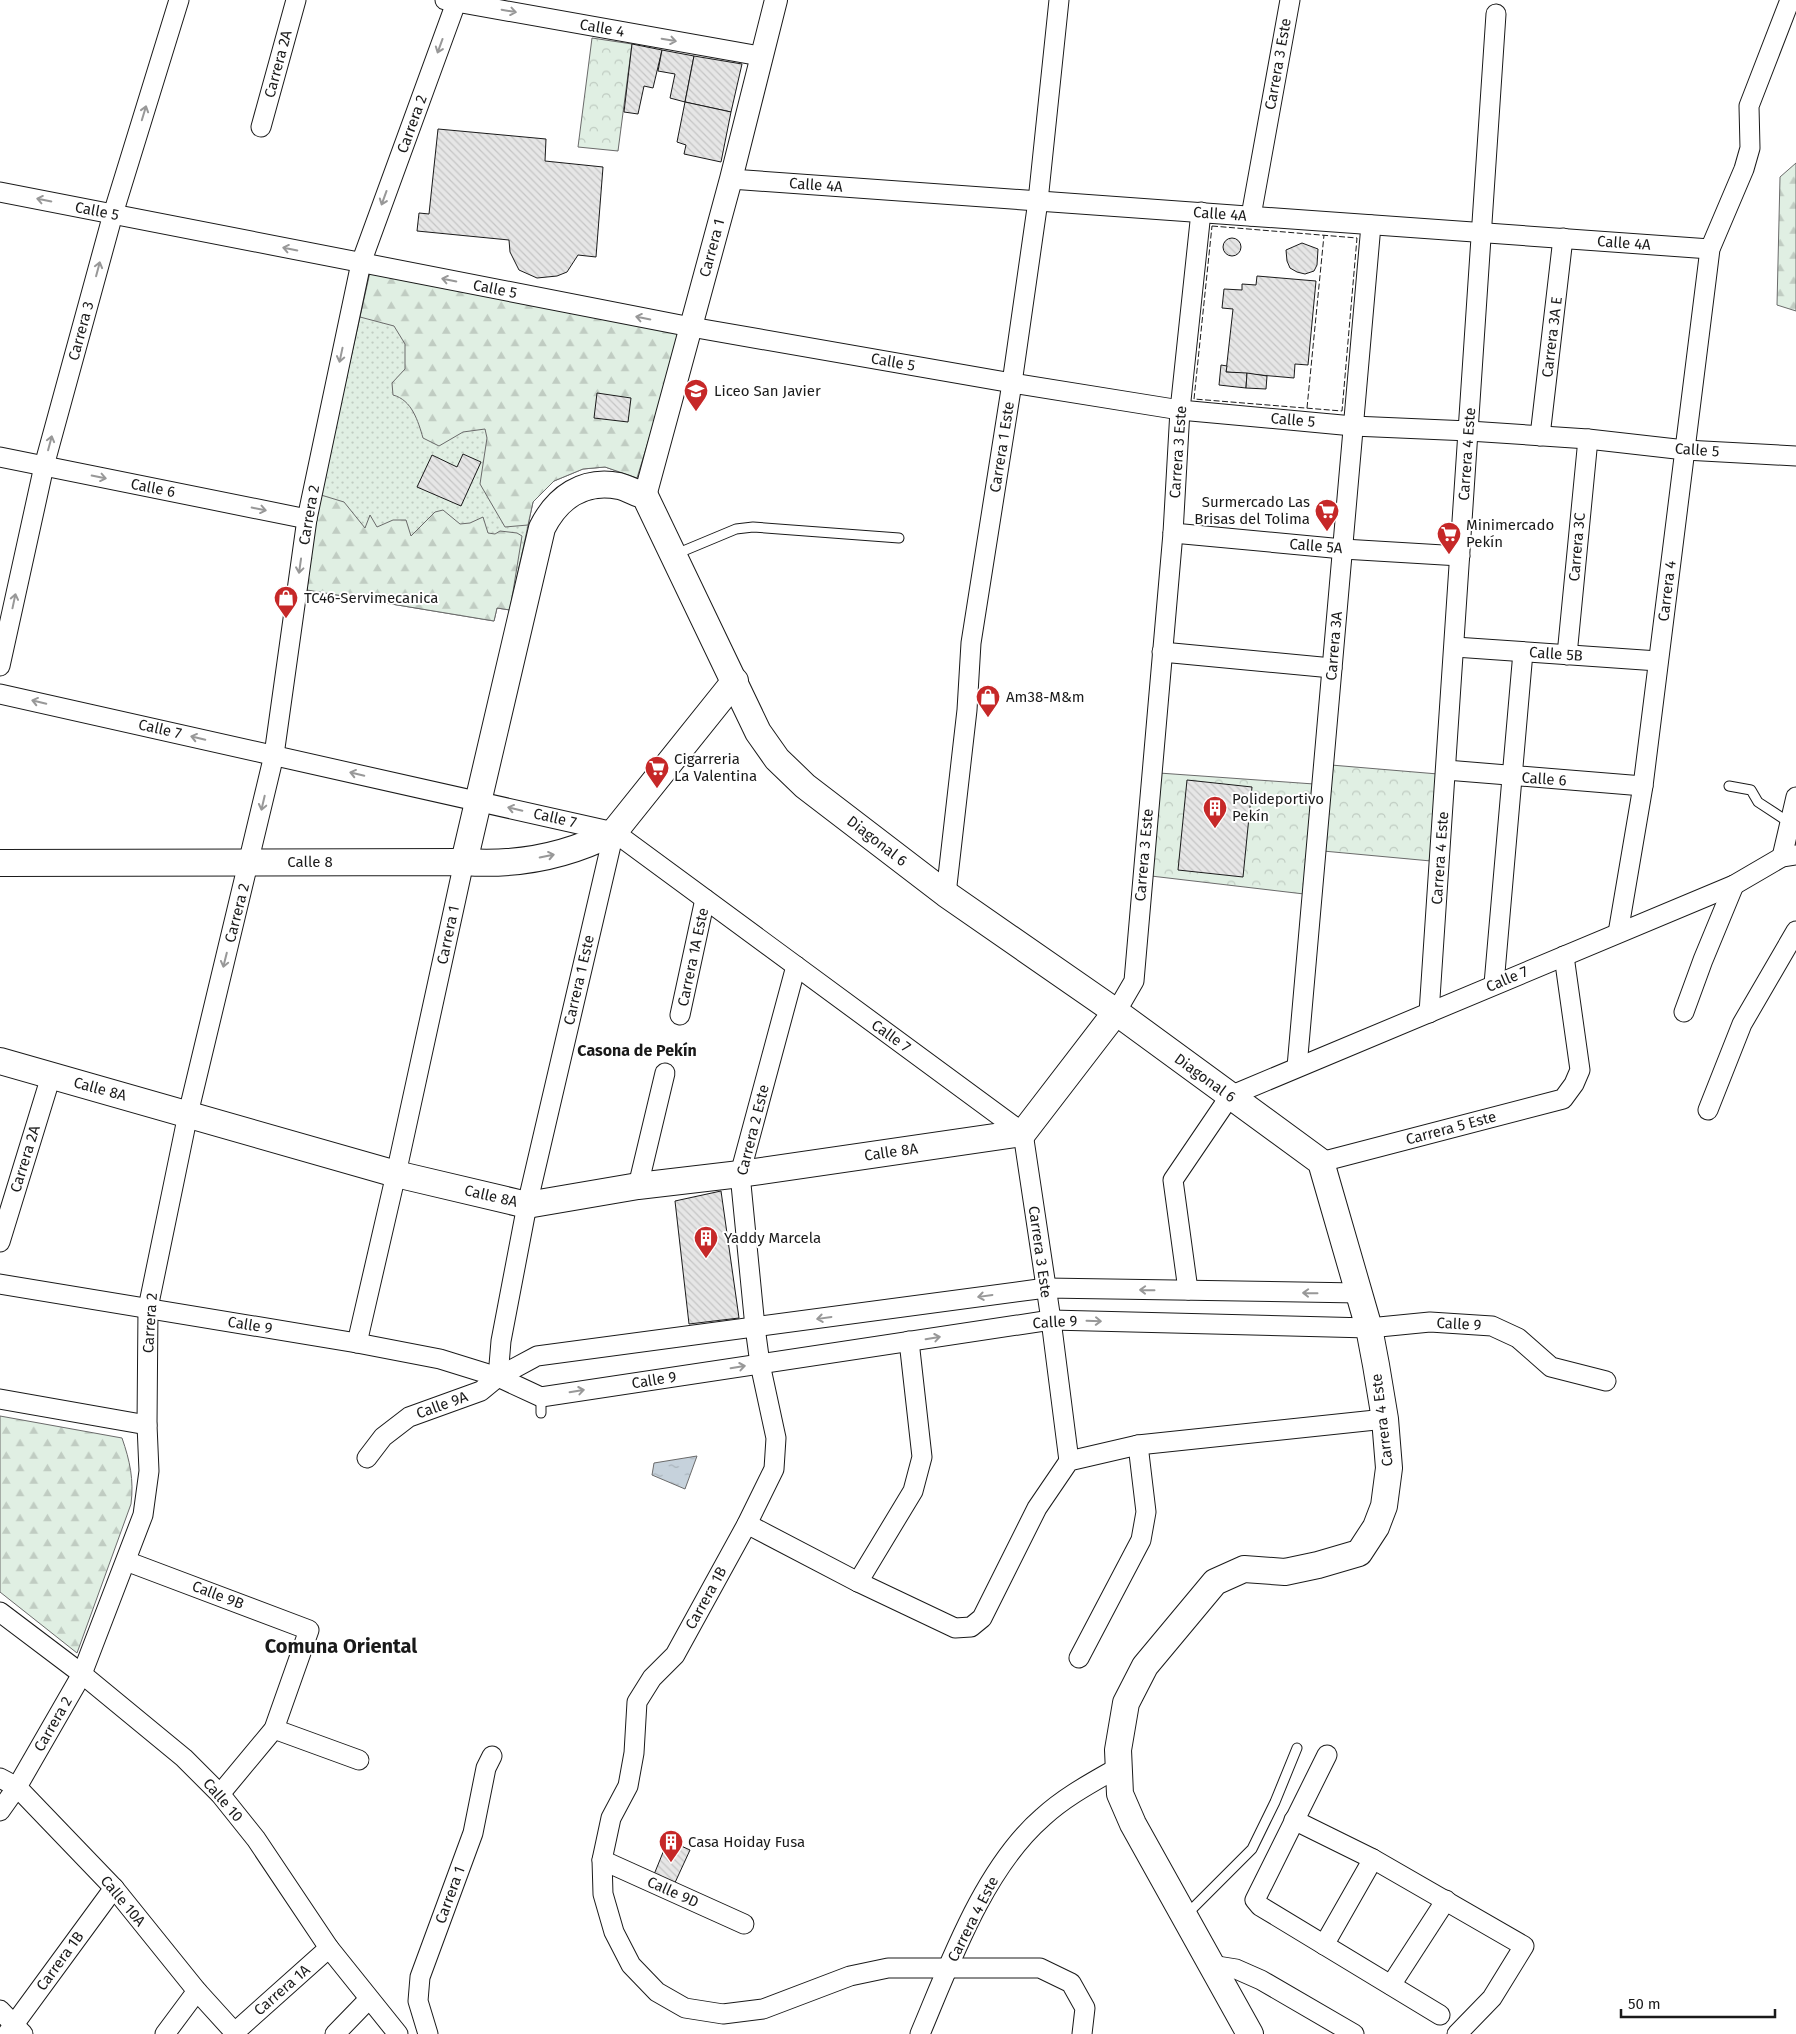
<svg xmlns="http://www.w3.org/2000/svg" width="1796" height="2034" viewBox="0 0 1796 2034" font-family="'Fira Sans',sans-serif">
	<defs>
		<pattern id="grass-dots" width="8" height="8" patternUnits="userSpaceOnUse" patternTransform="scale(1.25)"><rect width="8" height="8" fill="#e0efe3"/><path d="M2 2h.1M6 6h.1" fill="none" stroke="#c0ccc2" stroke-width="1.8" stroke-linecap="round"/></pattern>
		<pattern id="forest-firs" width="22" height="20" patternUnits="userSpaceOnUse" patternTransform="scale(1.25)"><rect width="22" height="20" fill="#e0efe3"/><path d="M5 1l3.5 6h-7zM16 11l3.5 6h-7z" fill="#c0ccc2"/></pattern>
		<pattern id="park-crowns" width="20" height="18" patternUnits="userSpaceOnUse" patternTransform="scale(1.25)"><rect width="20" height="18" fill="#e0efe3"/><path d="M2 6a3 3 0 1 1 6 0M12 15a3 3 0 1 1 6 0" fill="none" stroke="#c0ccc2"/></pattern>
		<pattern id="water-ripples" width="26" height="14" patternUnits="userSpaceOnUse" patternTransform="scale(1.25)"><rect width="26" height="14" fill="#c6d2dc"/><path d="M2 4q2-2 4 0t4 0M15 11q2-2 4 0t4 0" fill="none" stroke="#aab4bc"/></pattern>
		<pattern id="building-back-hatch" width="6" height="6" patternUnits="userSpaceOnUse" patternTransform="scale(1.25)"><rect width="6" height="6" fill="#e6e6e6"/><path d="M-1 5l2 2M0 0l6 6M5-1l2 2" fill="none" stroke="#c5c5c5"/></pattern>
	</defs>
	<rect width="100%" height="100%" fill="#fff"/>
	<!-- grass -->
	<path fill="url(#grass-dots)" stroke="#6a6a6a" d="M 370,272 L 637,478 L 605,467 L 583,469 L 554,481 L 533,502 L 510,610 L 497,608 L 494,621 L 307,590 L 315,519 Z"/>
	<!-- forest -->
	<g fill="url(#forest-firs)" stroke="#6a6a6a">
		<path d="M 1796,163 L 1796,311 L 1777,305 L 1780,177 Z"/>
		<path d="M 370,272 L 681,334 L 637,478 L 605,467 L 583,469 L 554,481 L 533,502 L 528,525 L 505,527 L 480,484 L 487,438 L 485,429 L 463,432 L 439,446 L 423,438 C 418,421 412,400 393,395 L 392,383 L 405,369 L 405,344 L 394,326 L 360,317 Z"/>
		<path d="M 321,495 L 344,502 L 365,528 L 370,515 L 377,527 L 393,520 L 406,520 L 411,536 L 435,512 L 443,510 L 460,524 L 470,523 L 483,517 L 488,533 L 495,534 L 500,531 L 517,533 L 522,536 L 510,610 L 497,608 L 494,621 L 307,590 L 315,519 Z"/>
		<path d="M 0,1416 L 122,1438 C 130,1461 134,1480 131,1504 L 77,1653 L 0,1592 Z"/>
	</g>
	<!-- park -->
	<g fill="url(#park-crowns)" stroke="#6a6a6a">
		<path d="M 592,38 L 632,44 L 618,151 L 578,147 Z"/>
		<path d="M 1331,765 L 1438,774 L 1431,861 L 1323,851 Z"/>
		<path d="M 1159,773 L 1314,784 L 1304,894 L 1151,876 Z"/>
	</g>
	<!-- water -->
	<path fill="url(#water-ripples)" stroke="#6a6a6a" d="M 697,1456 L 685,1489 L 652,1475 L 654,1463 Z"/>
	<!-- building -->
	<g fill="url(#building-back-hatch)" stroke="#1a1a1a">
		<path d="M 632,44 L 662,50 L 653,88 L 644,86 L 638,114 L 624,112 Z"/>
		<path d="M 662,50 L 694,56 L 685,102 L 670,98 L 675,74 L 658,71 Z"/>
		<path d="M 694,56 L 742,64 L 731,112 L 685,102 Z"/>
		<path d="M 685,102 L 731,112 L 721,162 L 684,154 L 686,145 L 677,142 Z"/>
		<path d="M 438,129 L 546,139 L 545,161 L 603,167 L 596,257 L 578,255 L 567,272 L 557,276 L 537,278 L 519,270 L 510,252 L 509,240 L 417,231 L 419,213 L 429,214 Z"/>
		<circle cx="1232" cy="247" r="9"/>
		<path d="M 1302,243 L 1318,249 L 1317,265 L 1314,271 L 1305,274 L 1297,272 L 1290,268 L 1287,261 L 1286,250 Z"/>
		<path d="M 1257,276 L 1316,281 L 1308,365 L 1295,364 L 1294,378 L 1226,372 L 1233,309 L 1222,308 L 1224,289 L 1242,290 L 1242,284 L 1256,285 Z"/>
		<path d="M 1221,365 L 1227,366 L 1226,372 L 1247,373 L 1246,388 L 1219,385 Z"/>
		<path d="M 1247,373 L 1267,376 L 1266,389 L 1246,388 Z"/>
		<path d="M 597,393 L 631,398 L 628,422 L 594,418 Z"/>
		<path d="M 463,454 L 481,462 L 461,506 L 417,487 L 432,455 L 457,467 Z"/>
		<path d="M 1187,780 L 1252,787 L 1243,877 L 1178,870 Z"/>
		<path d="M 721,1191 L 739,1318 L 689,1324 L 675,1201 Z"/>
		<path d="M 668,1840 L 690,1850 L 673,1887 L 653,1877 Z"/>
	</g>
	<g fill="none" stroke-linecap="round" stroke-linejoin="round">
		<defs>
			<g id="service">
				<path d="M 676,554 L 736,529 L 753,527 L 899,538"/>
				<path d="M 1729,786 L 1751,790 L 1758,802 L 1790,823"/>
				<path d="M 541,1413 L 541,1397"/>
				<path d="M 1186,1915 L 1252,1849 L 1275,1802 L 1297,1748"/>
			</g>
			<g id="minor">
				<path d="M 445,0 L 760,56"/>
				<path d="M 261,127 L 296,0"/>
				<path d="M 731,179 L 1710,249"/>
				<path d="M 0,192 L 691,327 L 1012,383 L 1180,410 L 1353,426 L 1469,431 L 1588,439 L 1685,450 L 1796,456"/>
				<path d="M 1251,216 L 1290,0"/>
				<path d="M 1540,436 L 1563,238"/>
				<path d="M 0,457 L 307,519"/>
				<path d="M 1173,533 L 1343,549 L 1460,556"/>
				<path d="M 1455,647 L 1658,661"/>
				<path d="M 1162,652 L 1332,668"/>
				<path d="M 1567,655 L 1588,439"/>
				<path d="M 0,666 L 44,466 L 113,214 L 179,0"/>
				<path d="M 0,694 L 614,832 L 1023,1133 L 1051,1320 L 1069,1461"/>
				<path d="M 1446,770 L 1643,786"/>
				<path d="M 1782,857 L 1796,797"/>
				<path d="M 946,894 L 967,710 L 971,643 L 1012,383 L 1038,201 L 1059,0"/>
				<path d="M 1618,933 L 1643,786 L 1710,249 L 1744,169 L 1750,148 L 1749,106 L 1790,0"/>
				<path d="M 796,966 L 740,1174 L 755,1327 L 760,1364 L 776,1438 L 774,1469 L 747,1524 L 675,1655 L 652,1678 L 637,1702 L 634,1753 L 628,1786 L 611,1818 L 602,1860 L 603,1894 L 614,1932 L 631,1965 L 657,1992 L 685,2008 L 723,2014 L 763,2009 L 850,1976 L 888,1968 L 1040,1968 L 1071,1983 L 1085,2008 L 1082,2034"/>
				<path d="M 1494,984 L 1523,652"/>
				<path d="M 1116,1012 L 1134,981 L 1173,533 L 1180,410 L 1201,212"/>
				<path d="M 1684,1012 L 1703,960 L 1734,885"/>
				<path d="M 1429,1013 L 1496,14"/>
				<path d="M 680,1015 L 705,899"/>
				<path d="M 1297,1067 L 1371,225"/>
				<path d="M 1708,1110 L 1742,1024 L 1796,931"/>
				<path d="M 1321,1162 L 1563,1099 L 1574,1084 L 1580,1070 L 1564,956"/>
				<path d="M 638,1186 L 665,1073"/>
				<path d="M 0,1242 L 51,1076"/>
				<path d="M 0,1284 L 357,1343 L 440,1359 L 498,1377 L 541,1397 L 1051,1320 L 1369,1328 L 1430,1322 L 1492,1326 L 1518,1338 L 1551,1367 L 1606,1381"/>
				<path d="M 1188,1290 L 1173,1180 L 1230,1096 L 1734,885 L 1782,857 L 1796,855"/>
				<path d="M 357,1343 L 396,1174 L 464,862"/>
				<path d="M 498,1377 L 501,1341 L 527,1205 L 614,832"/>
				<path d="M 0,1399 L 147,1425"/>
				<path d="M 367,1458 L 383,1437 L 409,1417 L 481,1391 L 498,1377 L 537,1356 L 1046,1288 L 1359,1293"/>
				<path d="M 747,1524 L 858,1582 L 955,1628 L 971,1627 L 982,1618 L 1037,1508 L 1069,1461 L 1138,1445 L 1385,1419"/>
				<path d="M 126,1561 L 309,1630 L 274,1729 L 220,1794"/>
				<path d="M 858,1582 L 913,1491 L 922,1457 L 909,1341"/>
				<path d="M 0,1612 L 82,1674 L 184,1758 L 220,1794 L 256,1839 L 329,1948 L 398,2034"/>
				<path d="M 1079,1658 L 1141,1540 L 1146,1512 L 1138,1445"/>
				<path d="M 274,1729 L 359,1760"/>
				<path d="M 1327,1755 L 1255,1900 L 1260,1906 L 1440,2015"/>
				<path d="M 0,1778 L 17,1787 L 114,1888 L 197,1991 L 236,2034"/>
				<path d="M 0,1811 L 17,1787 L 82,1674 L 143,1515 L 149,1471 L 147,1425 L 148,1308 L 188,1114 L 274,755 L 307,519 L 361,263 L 457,0"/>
				<path d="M 1294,1820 L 1373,1859 L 1524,1946 L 1492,1998 L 1457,2034"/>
				<path d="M 602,1860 L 744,1924"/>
				<path d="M 1324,1945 L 1373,1859"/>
				<path d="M 1211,1965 L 1236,1969 L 1261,1980 L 1354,2034"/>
				<path d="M 1391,1985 L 1446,1900"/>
				<path d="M 0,2010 L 23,2034"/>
				<path d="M 235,2032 L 329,1948"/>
				<path d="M 7,2034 L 114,1888"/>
				<path d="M 165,2034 L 197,1991"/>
				<path d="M 335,2034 L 369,1999"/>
				<path d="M 428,2034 L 418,2001 L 420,1977 L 473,1833 L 486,1768 L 492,1756"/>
				<path d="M 920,2034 C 950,1963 984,1868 1043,1817 C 1066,1796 1093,1782 1119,1767"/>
			</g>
			<path id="tertiary" d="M 645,496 L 731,179 L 776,0"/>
			<g id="secondary">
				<path d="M 464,862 L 542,528 C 557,498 583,479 619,486 C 627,488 636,493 645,496 L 758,732 L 777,759 L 805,786 L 946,894 L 1116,1012 L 1321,1162 L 1369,1328 L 1376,1365 L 1385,1419 L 1389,1468 L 1384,1506 L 1376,1527 L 1359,1553 L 1318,1565 L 1285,1572 L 1244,1569 L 1215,1582 L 1145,1666 L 1126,1703 L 1118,1750 L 1120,1794 L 1133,1824 L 1250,2034"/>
				<path d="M 0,863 L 464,862 C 517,866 567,856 614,832 L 735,681"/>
				<path d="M 0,1061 L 396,1174 L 527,1205 L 638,1186 L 740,1174 L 1023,1133 L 1116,1012"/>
			</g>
		</defs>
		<!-- service casing -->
		<use href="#service" stroke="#1a1a1a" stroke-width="11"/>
		<!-- minor casing -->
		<use href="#minor" stroke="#1a1a1a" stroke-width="21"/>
		<!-- tertiary casing -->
		<use href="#tertiary" stroke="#1a1a1a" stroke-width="24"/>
		<!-- secondary casing -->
		<use href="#secondary" stroke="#1a1a1a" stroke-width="28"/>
		<!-- service -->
		<use href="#service" stroke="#fff" stroke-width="9"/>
		<!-- minor -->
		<use href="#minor" stroke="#fff" stroke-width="19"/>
		<!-- tertiary -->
		<use href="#tertiary" stroke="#fff" stroke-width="22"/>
		<!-- secondary -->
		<use href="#secondary" stroke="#fff" stroke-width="26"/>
		<!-- fence -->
		<g stroke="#1a1a1a" stroke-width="1" stroke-dasharray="6 2.5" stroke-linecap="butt">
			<path d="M 1212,226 L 1357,238 L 1342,411 L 1194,399 Z"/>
			<path d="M 1307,408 L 1324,235"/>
		</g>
	</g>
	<!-- one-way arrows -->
	<defs><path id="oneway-shaft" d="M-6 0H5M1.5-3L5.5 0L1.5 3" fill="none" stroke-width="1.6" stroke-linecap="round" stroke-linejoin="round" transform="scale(1.25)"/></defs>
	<g stroke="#989898">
		<use href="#oneway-shaft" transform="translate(509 11) rotate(10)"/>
		<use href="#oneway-shaft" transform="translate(669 40) rotate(10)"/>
		<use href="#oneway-shaft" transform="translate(440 46) rotate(110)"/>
		<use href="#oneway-shaft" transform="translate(144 113) rotate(-73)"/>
		<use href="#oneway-shaft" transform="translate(384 198) rotate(110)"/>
		<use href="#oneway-shaft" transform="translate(44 200) rotate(-169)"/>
		<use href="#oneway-shaft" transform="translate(290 249) rotate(-169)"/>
		<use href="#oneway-shaft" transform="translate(98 269) rotate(-75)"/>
		<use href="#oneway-shaft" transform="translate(449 280) rotate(-169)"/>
		<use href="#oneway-shaft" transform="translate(643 318) rotate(-169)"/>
		<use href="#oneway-shaft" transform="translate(341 355) rotate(102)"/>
		<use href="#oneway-shaft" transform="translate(50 443) rotate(-75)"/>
		<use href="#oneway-shaft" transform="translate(99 477) rotate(11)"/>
		<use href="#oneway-shaft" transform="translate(259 509) rotate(11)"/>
		<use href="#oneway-shaft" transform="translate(300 566) rotate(98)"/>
		<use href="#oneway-shaft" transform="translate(14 601) rotate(-78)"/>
		<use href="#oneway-shaft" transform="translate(39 702) rotate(-167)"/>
		<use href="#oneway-shaft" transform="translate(198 738) rotate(-167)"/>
		<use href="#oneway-shaft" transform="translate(357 774) rotate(-167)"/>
		<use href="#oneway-shaft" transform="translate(263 803) rotate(103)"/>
		<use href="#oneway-shaft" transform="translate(515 809) rotate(-167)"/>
		<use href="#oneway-shaft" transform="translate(547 856) rotate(-12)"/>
		<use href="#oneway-shaft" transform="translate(225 960) rotate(104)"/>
		<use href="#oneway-shaft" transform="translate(1147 1290) rotate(-179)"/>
		<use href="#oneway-shaft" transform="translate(1310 1293) rotate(-179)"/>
		<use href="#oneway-shaft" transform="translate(985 1296) rotate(172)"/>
		<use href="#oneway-shaft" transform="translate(824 1318) rotate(172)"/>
		<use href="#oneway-shaft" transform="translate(1094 1321) rotate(2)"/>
		<use href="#oneway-shaft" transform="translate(933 1338) rotate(-9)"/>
		<use href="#oneway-shaft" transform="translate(738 1367) rotate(-9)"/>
		<use href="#oneway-shaft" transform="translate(577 1391) rotate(-9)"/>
	</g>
	<!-- icons -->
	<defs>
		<symbol id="school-pin" viewBox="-11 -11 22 30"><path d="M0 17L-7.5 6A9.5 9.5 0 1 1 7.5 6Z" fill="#c62828" stroke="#fff"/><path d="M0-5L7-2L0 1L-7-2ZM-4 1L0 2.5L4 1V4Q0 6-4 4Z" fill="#fff"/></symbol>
		<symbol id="supermarket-pin" viewBox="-11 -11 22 30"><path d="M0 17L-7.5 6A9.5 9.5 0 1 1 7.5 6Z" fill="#c62828" stroke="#fff"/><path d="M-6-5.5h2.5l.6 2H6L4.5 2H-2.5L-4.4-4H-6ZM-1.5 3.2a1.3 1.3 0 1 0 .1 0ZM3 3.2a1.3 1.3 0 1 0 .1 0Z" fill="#fff"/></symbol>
		<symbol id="shop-pin" viewBox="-11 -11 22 30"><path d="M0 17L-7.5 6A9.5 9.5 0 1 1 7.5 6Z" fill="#c62828" stroke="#fff"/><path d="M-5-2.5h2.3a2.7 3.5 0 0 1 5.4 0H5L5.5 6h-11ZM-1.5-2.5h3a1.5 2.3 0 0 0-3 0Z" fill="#fff"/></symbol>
		<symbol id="building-pin" viewBox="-11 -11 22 30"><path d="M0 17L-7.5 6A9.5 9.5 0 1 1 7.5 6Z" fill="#c62828" stroke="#fff"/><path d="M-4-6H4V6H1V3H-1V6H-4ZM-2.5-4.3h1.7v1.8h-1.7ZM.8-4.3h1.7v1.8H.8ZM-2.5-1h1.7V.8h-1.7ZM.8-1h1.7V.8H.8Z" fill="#fff"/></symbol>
	</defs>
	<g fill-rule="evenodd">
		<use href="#school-pin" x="682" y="377" width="28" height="38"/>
		<use href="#supermarket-pin" x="1313" y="497" width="28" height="38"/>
		<use href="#supermarket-pin" x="1435" y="520" width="28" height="38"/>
		<use href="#shop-pin" x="272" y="584" width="28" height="38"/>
		<use href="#shop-pin" x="974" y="683" width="28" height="38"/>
		<use href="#supermarket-pin" x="643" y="754" width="28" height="38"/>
		<use href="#building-pin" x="1201" y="794" width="28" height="38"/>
		<use href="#building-pin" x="692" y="1224" width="28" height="38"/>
		<use href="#building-pin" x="657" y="1828" width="28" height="38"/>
	</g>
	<g text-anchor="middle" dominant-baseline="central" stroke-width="4" stroke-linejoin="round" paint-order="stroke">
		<!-- street labels -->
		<g font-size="15" fill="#1a1a1a" stroke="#fff">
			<text transform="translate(602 28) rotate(10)">Calle 4</text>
			<text transform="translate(278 64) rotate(-75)">Carrera 2A</text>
			<text transform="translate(1278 64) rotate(-80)">Carrera 3 Este</text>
			<text transform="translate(412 124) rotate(-70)">Carrera 2</text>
			<text transform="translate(816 185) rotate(4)">Calle 4A</text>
			<text transform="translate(97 211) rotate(11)">Calle 5</text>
			<text transform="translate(1220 214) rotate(4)">Calle 4A</text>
			<text transform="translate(1624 243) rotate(4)">Calle 4A</text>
			<text transform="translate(712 248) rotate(-75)">Carrera 1</text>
			<text transform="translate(495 289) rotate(11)">Calle 5</text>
			<text transform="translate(81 331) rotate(-75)">Carrera 3</text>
			<text transform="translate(1552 337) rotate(-83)">Carrera 3A E</text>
			<text transform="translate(893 362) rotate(10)">Calle 5</text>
			<text transform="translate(1293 420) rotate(5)">Calle 5</text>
			<text transform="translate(1002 447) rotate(-81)">Carrera 1 Este</text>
			<text transform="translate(1697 450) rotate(4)">Calle 5</text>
			<text transform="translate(1178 452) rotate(-86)">Carrera 3 Este</text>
			<text transform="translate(1467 454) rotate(-86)">Carrera 4 Este</text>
			<text transform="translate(153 488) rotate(11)">Calle 6</text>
			<text transform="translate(309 515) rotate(-80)">Carrera 2</text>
			<text transform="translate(1316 546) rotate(5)">Calle 5A</text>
			<text transform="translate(1577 547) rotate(-85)">Carrera 3C</text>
			<text transform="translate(1667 591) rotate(-83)">Carrera 4</text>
			<text transform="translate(1334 646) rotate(-85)">Carrera 3A</text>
			<text transform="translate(1556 654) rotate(4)">Calle 5B</text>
			<text transform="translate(160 729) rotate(13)">Calle 7</text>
			<text transform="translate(1544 779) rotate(4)">Calle 6</text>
			<text transform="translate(555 818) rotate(13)">Calle 7</text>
			<text transform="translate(877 841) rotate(38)">Diagonal 6</text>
			<text transform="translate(1144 855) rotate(-85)">Carrera 3 Este</text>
			<text transform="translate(1440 858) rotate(-86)">Carrera 4 Este</text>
			<text x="310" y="862">Calle 8</text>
			<text transform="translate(237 913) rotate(-76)">Carrera 2</text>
			<text transform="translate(448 935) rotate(-78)">Carrera 1</text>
			<text transform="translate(693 957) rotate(-78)">Carrera 1A Este</text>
			<text transform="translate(1507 979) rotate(-23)">Calle 7</text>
			<text transform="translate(579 980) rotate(-77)">Carrera 1 Este</text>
			<text transform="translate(891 1036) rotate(36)">Calle 7</text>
			<text transform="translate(1205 1078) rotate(36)">Diagonal 6</text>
			<text transform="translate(100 1089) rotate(15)">Calle 8A</text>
			<text transform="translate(1451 1128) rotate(-15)">Carrera 5 Este</text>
			<text transform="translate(753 1130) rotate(-76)">Carrera 2 Este</text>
			<text transform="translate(891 1152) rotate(-8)">Calle 8A</text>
			<text transform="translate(25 1159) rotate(-73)">Carrera 2A</text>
			<text transform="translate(491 1196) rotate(13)">Calle 8A</text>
			<text transform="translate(1040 1252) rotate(82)">Carrera 3 Este</text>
			<text transform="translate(1055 1322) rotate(-3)">Calle 9</text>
			<text transform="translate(150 1323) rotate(-86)">Carrera 2</text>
			<text transform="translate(1459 1324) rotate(3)">Calle 9</text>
			<text transform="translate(250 1325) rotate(9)">Calle 9</text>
			<text transform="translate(654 1380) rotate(-9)">Calle 9</text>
			<text transform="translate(442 1405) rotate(-20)">Calle 9A</text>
			<text transform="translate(1382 1420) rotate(-97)">Carrera 4 Este</text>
			<text transform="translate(218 1595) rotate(21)">Calle 9B</text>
			<text transform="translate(706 1598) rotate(-61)">Carrera 1B</text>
			<text transform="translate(53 1724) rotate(-60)">Carrera 2</text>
			<text transform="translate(223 1800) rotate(49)">Calle 10</text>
			<text transform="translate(673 1892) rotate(24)">Calle 9D</text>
			<text transform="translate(450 1895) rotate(-70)">Carrera 1</text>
			<text transform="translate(123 1901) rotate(50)">Calle 10A</text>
			<text transform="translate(973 1919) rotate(-63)">Carrera 4 Este</text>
			<text transform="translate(60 1961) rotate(-54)">Carrera 1B</text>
			<text transform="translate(282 1990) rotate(-41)">Carrera 1A</text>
		</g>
		<!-- poi labels -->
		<g font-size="15" fill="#1a1a1a" stroke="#fff" text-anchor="start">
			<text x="714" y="391">Liceo San Javier</text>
			<text x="1310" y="502" text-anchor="end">Surmercado Las<tspan x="1310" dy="17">Brisas del Tolima</tspan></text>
			<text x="1466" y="525">Minimercado<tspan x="1466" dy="17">Pekín</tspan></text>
			<text x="304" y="598">TC46-Servimecanica</text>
			<text x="1006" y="697">Am38-M&amp;m</text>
			<text x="674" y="759">Cigarreria<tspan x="674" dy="17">La Valentina</tspan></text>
			<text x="1232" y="799">Polideportivo<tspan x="1232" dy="17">Pekín</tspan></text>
			<text x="724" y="1238">Yaddy Marcela</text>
			<text x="688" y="1842">Casa Hoiday Fusa</text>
		</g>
		<!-- neighbourhood labels -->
		<g font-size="16" font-weight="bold" fill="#1a1a1a" stroke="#fff">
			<text x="637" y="1050">Casona de Pekín</text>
		</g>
		<!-- district labels -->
		<g font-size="20" font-weight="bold" fill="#1a1a1a" stroke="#fff">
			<text x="341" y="1646">Comuna Oriental</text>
		</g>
	</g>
	<!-- scale -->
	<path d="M1621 2009v8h154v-8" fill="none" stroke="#1a1a1a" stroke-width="2.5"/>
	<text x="1628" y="2009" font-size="15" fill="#1a1a1a" stroke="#ffffff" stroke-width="4" paint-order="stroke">50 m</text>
</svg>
